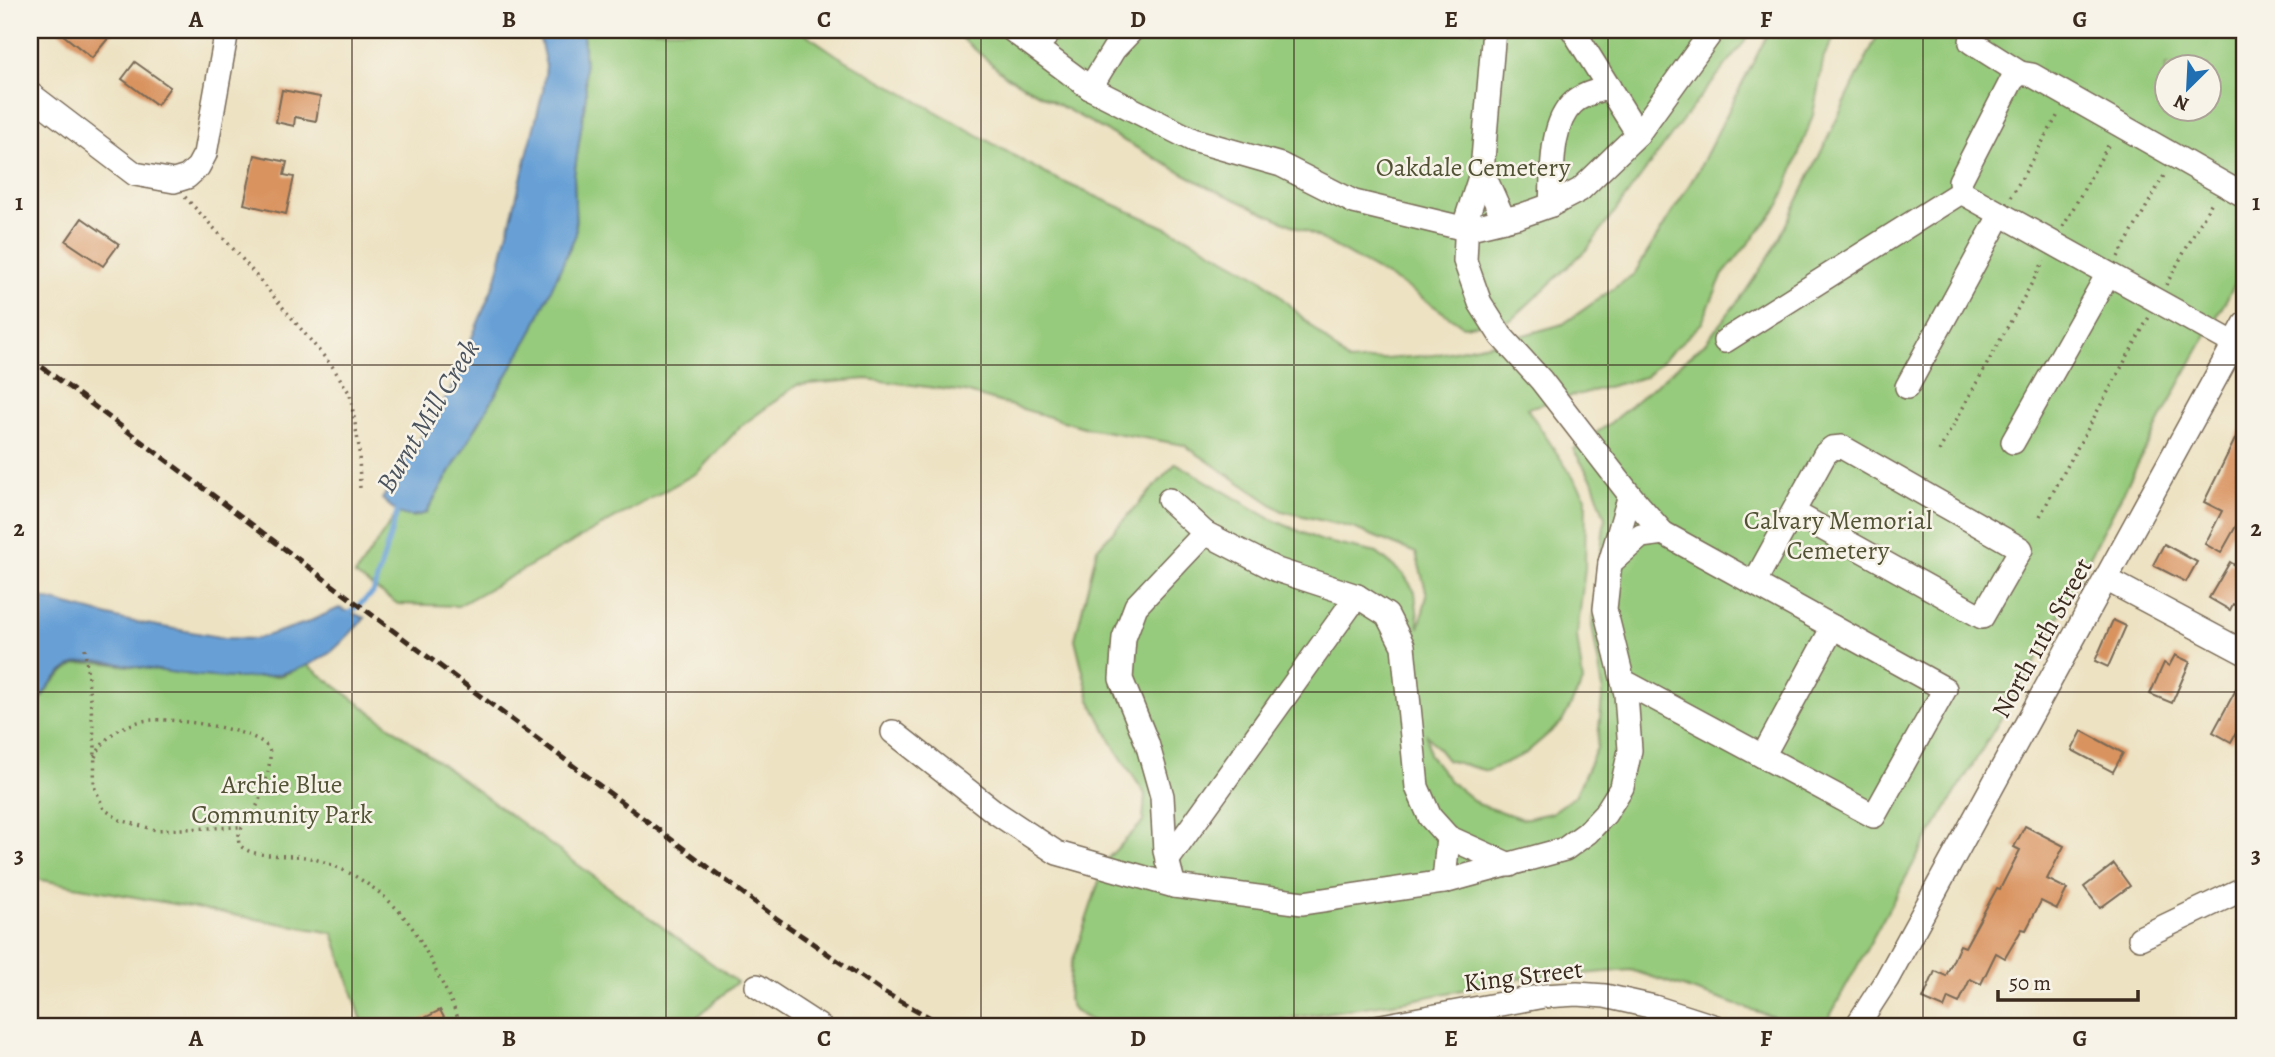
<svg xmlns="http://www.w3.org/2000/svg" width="2275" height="1057" viewBox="0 0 2275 1057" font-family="Alegreya,serif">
	<rect width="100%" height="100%" fill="#f7f3e8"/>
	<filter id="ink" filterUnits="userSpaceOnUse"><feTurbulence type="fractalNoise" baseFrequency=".0143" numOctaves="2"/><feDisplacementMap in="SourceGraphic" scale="14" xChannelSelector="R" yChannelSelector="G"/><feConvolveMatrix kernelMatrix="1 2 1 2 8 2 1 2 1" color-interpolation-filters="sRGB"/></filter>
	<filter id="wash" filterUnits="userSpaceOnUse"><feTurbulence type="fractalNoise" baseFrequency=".00686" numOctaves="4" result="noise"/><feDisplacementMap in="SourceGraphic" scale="28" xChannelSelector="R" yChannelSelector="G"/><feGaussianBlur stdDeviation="1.57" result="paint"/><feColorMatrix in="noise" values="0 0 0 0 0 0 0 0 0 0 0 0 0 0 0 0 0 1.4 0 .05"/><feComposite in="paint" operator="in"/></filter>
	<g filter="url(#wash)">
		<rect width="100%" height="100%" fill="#ede2c2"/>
		<!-- green -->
		<g fill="#96ca7b" stroke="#687a4c" stroke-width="2" fill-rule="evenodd">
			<path d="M 583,30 L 800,30 L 838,56 L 1050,176 L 1187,237 L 1262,279 L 1349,362 L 1434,355 L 1499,342 L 1563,324 L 1634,274 L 1699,169 L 1764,41 L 1772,30 L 1839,30 L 1824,56 L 1813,115 L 1780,205 L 1722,276 L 1702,323 L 1645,377 L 1527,408 L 1586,497 L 1585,568 L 1577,636 L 1583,682 L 1562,722 L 1525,754 L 1487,771 L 1447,760 L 1427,735 L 1429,754 L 1450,781 L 1478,804 L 1523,819 L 1551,813 L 1575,796 L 1597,748 L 1603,689 L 1592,625 L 1605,517 L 1592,480 L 1573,449 L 1609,424 L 1704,344 L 1745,292 L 1775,247 L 1880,30 L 2245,30 L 2245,266 L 2176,390 L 2036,661 L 1922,848 L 1824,1027 L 1804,1027 L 1631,970 L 1517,979 L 1412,1000 L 1231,1027 L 1103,1027 L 1074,1011 L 1068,999 L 1071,966 L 1106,860 L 1143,822 L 1145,794 L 1116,750 L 1090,700 L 1075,639 L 1097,549 L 1176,463 L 1271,519 L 1322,541 L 1377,553 L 1404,575 L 1415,592 L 1419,628 L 1427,595 L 1416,553 L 1353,528 L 1282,511 L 1184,445 L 1087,428 L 965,392 L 867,379 L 797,385 L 740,427 L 698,472 L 458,606 L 398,604 L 355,575 L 397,513 L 414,517 L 426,513 L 531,334 L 576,234 L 574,176 L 586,95 ZM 2166,66 L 2208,66 L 2208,108 L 2166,108 Z"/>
			<path d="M 952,30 L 1754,30 L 1690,110 L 1588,248 L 1511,320 L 1463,326 L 1406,287 L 1316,236 L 1208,187 L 1006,76 Z"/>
			<path d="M 98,662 L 194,675 L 227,677 L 280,676 L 307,665 L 737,982 L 686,1027 L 364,1027 L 333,933 L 30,878 L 30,716 L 50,685 L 66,670 L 76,664 Z"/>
		</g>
		<!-- water -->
		<g fill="#67a0d6" stroke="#51657a" stroke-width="2">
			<path d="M 538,30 L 583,30 L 586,95 L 574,176 L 576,234 L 531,334 L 426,513 C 405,521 397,513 382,499 L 450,391 L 496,279 L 543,91 L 546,66 Z"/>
			<path d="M 30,595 L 124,620 L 225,638 L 256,639 L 306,623 L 339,608 L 365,618 C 354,629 343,642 331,652 C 279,690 204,678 144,668 C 124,665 95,657 75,664 C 55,672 40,698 30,716 Z"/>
		</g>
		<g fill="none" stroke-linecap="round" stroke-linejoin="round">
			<!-- stream -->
			<path stroke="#67a0d6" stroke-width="5" d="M 346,616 L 373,593 L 398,509"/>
		</g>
		<g id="blocks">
			<!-- building -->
			<g fill="#d9935f">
				<path d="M 57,30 L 115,30 L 92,58 Z"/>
				<path d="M 135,62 L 170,87 L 157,105 L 122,79 Z"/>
				<path d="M 282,90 L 320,97 L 316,121 L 295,117 L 294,126 L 276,122 Z"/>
				<path d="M 255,155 L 287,162 L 284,175 L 294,177 L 286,214 L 244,204 Z"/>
				<path d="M 82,218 L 119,244 L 103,266 L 66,241 Z"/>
				<path d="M 2245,419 L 2245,510 L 2221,553 L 2205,544 L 2222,511 L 2204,502 Z"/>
				<path d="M 2164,544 L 2197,562 L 2186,582 L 2153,565 Z"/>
				<path d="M 2230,562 L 2245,571 L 2245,610 L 2233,604 L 2230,610 L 2209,598 Z"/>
				<path d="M 2113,620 L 2126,626 L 2108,667 L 2095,661 Z"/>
				<path d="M 2175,655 L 2190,662 L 2172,703 L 2150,694 L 2164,663 L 2169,666 Z"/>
				<path d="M 2245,673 L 2245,717 L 2231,742 L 2213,732 Z"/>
				<path d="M 2082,731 L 2123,753 L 2113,772 L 2072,750 Z"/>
				<path d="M 2025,826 L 2064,846 L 2047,879 L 2067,889 L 2057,909 L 2041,901 L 2026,930 L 2022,929 L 2005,958 L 1996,953 L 1981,984 L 1970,979 L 1959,1003 L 1948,998 L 1944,1008 L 1923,999 L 1935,971 L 1946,976 L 1960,945 L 1965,947 L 1997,888 L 2000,889 L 2020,850 L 2014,847 Z"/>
				<path d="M 2114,864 L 2130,886 L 2100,908 L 2084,887 Z"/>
				<path d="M 440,1010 L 449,1027 L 407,1027 Z"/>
			</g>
		</g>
	</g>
	<g filter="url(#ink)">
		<use href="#blocks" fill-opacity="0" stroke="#796a57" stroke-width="2"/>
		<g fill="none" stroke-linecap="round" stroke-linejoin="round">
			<defs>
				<g id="minor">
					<path d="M 1012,30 L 1090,88 L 1193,140 L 1281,165 L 1354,202 L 1466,229 L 1520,216 L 1551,205 L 1580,190 L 1638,134 L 1713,30"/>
					<path d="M 1494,30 L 1482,171 L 1467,217 L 1465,261 L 1480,303 L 1501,336 L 1541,380 L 1630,495 L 1663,533"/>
					<path d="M 1573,30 L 1638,134"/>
					<path d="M 1973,30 L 1971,42 L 2020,73"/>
					<path d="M 1036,46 L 1052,30"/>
					<path d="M 1090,88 L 1114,49 L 1132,30"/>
					<path d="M 30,94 L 135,174 L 174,181 L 187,177 L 198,167 L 205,154 L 227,30"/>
					<path d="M 1482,171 L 1504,220"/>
					<path d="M 1551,205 C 1553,174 1549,125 1573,103 C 1583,94 1597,91 1609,87"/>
					<path d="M 1725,341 L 1961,192"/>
					<path d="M 2235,344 L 1961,192 L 1960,181 L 2012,80 L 2020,73 L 2032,75 L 2245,196"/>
					<path d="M 1907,387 L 2001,214"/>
					<path d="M 2013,442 L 2108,274"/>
					<path d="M 1169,500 L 1205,533 L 1277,570 L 1357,596 L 1387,615 L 1403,646 L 1417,787 L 1430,817 L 1448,837 L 1510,865"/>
					<path d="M 1610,563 L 1641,536 L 1663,533 L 1945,689 L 1874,816 L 1623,681"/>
					<path d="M 2106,579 L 2245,653"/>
					<path d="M 1754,583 L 1825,454 L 1832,448 L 1842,447 L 2021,549 L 1982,617 L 1793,512"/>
					<path d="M 893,732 L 995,812 L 1057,853 L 1174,886 L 1303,903 L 1444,882 L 1565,849 L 1587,833 L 1605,814 L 1622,787 L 1630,750 L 1626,694 L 1605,609 L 1610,563 L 1630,495"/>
					<path d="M 1763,756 L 1833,627"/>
					<path d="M 1167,861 L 1357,596"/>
					<path d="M 1444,882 L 1448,837"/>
					<path d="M 1174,886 L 1165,851 L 1162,796 L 1147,743 L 1121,679 L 1124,638 L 1136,606 L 1205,533"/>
					<path d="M 2140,938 L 2245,888"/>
					<path d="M 757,986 L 820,1027"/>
					<path d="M 1376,1027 L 1544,996 L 1577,994 L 1605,996 L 1654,1007 L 1716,1027"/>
					<path d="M 1856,1027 L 1887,979 L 2245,324"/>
				</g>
			</defs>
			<!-- minor casing -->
			<use href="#minor" stroke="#796a57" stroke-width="26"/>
			<!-- path -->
			<g stroke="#796a57" stroke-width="3.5" stroke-dasharray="2 5" stroke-linecap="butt">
				<path d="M 185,197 L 238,254 L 332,366 L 350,394 L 359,447 L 360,490"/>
				<path d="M 2011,197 L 2059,113"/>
				<path d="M 2063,227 L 2110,142"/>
				<path d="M 2118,257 L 2166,172"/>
				<path d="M 2166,285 L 2213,200"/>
				<path d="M 1939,451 L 2044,261"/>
				<path d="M 2040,516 L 2149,317"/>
				<path d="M 85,648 L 95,747 L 94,786 L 104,809 L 120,820 L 156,830 L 240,827"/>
				<path d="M 95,757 C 103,741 113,730 130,725 C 137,722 144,720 151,720 C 173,718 259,729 269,749 C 274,760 260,801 254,812 C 247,824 236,828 239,844 C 250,859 286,854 305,857 C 343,864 385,891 408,922 C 420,937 428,956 437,973 C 446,991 455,1008 461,1027"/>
			</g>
			<!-- minor -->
			<use href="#minor" stroke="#fff" stroke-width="23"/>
			<!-- rail -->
			<path stroke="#3b2a1e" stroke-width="5" stroke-dasharray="10 5" stroke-linecap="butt" d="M 30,358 L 776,918 L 880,990 L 947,1027"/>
		</g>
	</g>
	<!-- grid -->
	<path fill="none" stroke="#3b2a1e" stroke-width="2" stroke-opacity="0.55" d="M 352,30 L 352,1027M 666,30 L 666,1027M 981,30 L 981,1027M 1294,30 L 1294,1027M 1608,30 L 1608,1027M 1923,30 L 1923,1027M 30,365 L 2245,365M 30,692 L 2245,692"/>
	<g text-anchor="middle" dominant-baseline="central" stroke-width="5" stroke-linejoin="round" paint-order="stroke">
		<!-- park labels -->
		<g font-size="26" fill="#525235" stroke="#f7f3e8">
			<text x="1473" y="167">Oakdale Cemetery</text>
			<text x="1838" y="520">Calvary Memorial<tspan x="1838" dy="30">Cemetery</tspan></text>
			<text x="282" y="784">Archie Blue<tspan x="282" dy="30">Community Park</tspan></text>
		</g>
		<!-- street labels -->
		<g font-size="26" fill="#3b2a1e" stroke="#f7f3e8">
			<text transform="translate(2042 638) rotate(-61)">North 11th Street</text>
			<text transform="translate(1523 976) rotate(-7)">King Street</text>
		</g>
		<!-- water labels -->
		<g font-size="28" font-style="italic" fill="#4a535e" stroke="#f7f3e8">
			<text transform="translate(428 416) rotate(-59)">Burnt Mill Creek</text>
		</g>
	</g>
	<!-- margin -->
	<rect width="2275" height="1057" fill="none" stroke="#f7f3e8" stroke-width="77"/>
	<!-- north arrow -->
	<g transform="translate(2188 88) rotate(204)"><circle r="33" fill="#f7f3e8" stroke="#aca397" stroke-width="2"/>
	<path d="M0-5L12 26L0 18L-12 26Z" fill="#1f6fb2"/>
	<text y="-10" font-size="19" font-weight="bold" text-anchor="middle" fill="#3b2a1e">N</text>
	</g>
	<!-- scale -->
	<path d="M1998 990v10h140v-10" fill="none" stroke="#3b2a1e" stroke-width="3.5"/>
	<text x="2009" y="990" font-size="21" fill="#3b2a1e" stroke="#f7f3e8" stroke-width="5" paint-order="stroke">50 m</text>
	<rect x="38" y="38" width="2198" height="980" fill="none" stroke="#3b2a1e" stroke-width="2.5"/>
	<g font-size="23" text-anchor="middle" font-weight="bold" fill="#3b2a1e">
		<text x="196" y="27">A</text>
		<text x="509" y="27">B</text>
		<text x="824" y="27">C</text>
		<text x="1138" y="27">D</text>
		<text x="1451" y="27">E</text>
		<text x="1766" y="27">F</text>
		<text x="2080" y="27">G</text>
		<text x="19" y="210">1</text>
		<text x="2256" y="210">1</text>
		<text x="19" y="536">2</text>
		<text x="2256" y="536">2</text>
		<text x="19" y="863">3</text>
		<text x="2256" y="863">3</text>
		<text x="196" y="1046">A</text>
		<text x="509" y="1046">B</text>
		<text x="824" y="1046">C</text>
		<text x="1138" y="1046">D</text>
		<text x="1451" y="1046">E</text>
		<text x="1766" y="1046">F</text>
		<text x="2080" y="1046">G</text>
	</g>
</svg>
